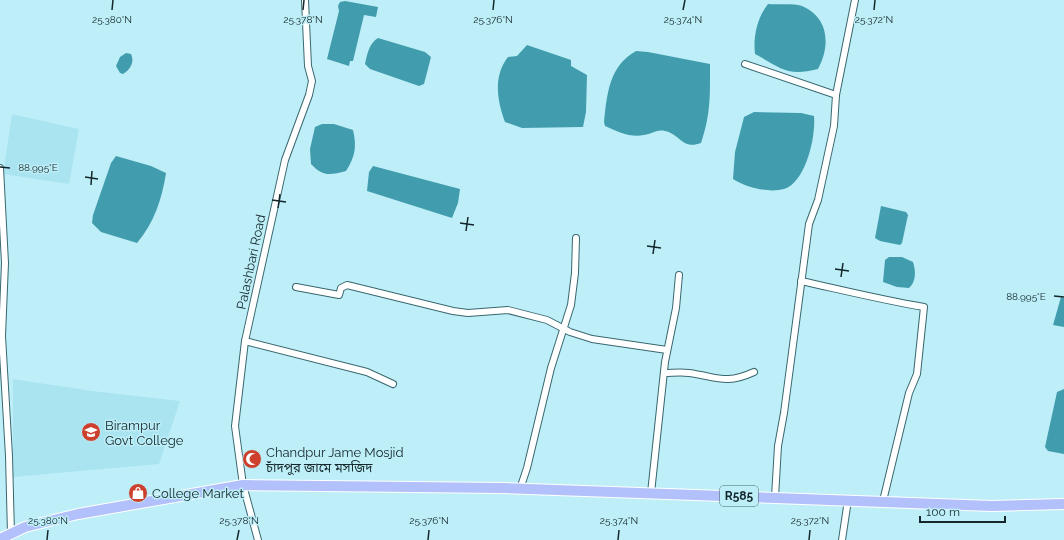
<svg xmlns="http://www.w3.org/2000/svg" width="1064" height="540" viewBox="0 0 1064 540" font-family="Raleway,'Noto Sans Bengali',sans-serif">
	<rect width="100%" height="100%" fill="#beeff8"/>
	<!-- built -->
	<g fill="#aae4f0">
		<path d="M 12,114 L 79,129 L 69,184 L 3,174 Z"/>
		<path d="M 13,379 L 92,391 L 180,401 L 159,464 L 13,477 Z"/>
	</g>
	<!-- water -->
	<g fill="#419dad">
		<path d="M 345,1 L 378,7 L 376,17 L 364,15 L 353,61 L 350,61 L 349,66 L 327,59 L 339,11 L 338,6 L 340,2 Z"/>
		<path d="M 768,4 C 778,5 793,3 802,6 C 830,18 830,47 818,69 C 787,77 781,68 755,54 C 753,37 757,18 768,4 Z"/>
		<path d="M 378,38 L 425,52 L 431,57 L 424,84 L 419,86 L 370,69 L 365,64 C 367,55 369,43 378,38 Z"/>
		<path d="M 527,45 L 571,60 L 571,66 L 587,75 L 586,112 L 583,127 L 522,128 L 505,122 C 497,100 493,76 508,57 L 517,56 Z"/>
		<path d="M 636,51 L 648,52 L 710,64 C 710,94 711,114 701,143 C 682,150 680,134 665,131 C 657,129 652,134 644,135 C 631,138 618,132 605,126 L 604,122 C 607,94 609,66 636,51 Z"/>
		<path d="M 126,53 L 131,54 C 135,62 130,70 123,74 L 120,73 L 116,66 L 120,57 Z"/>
		<path d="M 754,112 L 801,113 L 814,116 C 816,136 806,182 784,189 C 769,193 747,188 733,179 L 735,152 L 744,117 Z"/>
		<path d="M 322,124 L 334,124 L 353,130 C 357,147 355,157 346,171 C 330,175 323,177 311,164 L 310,149 L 315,127 Z"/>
		<path d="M 116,156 L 151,166 L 166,173 C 162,199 154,223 137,243 L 101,232 L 92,223 L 93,215 L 111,163 Z"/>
		<path d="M 373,166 L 460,189 L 458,203 L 452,218 L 367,191 L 369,172 Z"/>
		<path d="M 881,206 L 906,212 L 908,215 L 902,243 L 900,245 L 880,241 L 875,238 Z"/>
		<path d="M 889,257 L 902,257 L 913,262 C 916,271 916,282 909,288 L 897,287 L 883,282 L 885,260 Z"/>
		<path d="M 1061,297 L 1064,298 L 1064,327 L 1053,325 Z"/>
		<path d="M 1064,389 L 1064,454 L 1048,451 L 1045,447 L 1057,392 Z"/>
	</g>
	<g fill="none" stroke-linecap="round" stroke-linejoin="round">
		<defs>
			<g id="minor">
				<path d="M 745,64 L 836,95"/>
				<path d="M 0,168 L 5,263 L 2,336 L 9,456 L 11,534"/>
				<path d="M 801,281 C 842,290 882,300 924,307 L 917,374 L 909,393 L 883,501"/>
				<path d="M 296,287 L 339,295 L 341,288 L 347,285 L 453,311 L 468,313 L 508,310 L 547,320 L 570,332 L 592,339 L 667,350"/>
				<path d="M 245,341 L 367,372 L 393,384"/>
				<path d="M 664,373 C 672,373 681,372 689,373 C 718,377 725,385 754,372"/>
				<path d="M 520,489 L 527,468 L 551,368 L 571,305 L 575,273 L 576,238"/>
				<path d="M 651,493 L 665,362 L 676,308 L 679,275"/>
				<path d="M 775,497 L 778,446 L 784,413 L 809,224 L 818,200 L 834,126 L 836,95 L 855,0"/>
				<path d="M 258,540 L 243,485 L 235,426 L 245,341 L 285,160 L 309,95 L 312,81 L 308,66 L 305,0"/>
				<path d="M 842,540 L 848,500"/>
			</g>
			<path id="primary" d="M 0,539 L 25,527 L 78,514 L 243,485 L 503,488 L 992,506 L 1064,504"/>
		</defs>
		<!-- minor casing -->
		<use href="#minor" stroke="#39676f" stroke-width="8"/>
		<!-- primary casing -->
		<use href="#primary" stroke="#fff" stroke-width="12"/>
		<!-- minor -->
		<use href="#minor" stroke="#fff" stroke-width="6"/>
		<!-- primary -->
		<use href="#primary" stroke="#b2c1fb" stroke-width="10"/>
	</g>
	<!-- ticks -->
	<path fill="none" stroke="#14272b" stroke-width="1.5" d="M 112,10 L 113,0M 303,10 L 304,0M 493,10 L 494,0M 683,10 L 685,0M 874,10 L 875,0M 0,167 L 10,168M 85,177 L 98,179M 91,185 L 92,171M 272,200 L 286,202M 278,208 L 280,194M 460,223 L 474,225M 466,231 L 468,217M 647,246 L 661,248M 653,254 L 655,240M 835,269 L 849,271M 841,277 L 843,263M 1054,296 L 1064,297M 47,540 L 48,530M 237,540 L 239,530M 428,540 L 429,530M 618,540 L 619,530M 809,540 L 810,530"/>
	<!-- icons -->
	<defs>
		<symbol id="university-disc" viewBox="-11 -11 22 22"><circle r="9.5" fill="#cc402d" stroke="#beeff8"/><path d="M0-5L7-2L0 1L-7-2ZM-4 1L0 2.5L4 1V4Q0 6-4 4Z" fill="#fff"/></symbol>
		<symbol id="mosque-disc" viewBox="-11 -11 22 22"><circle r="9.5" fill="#cc402d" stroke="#beeff8"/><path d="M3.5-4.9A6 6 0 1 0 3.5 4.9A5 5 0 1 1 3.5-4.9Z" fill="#fff"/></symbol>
		<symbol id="shop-disc" viewBox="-11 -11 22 22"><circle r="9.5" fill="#cc402d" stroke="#beeff8"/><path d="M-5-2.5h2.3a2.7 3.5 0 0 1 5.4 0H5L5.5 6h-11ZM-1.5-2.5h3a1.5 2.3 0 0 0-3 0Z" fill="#fff"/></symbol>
	</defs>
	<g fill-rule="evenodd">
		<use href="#university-disc" x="80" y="421" width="22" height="22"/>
		<use href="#mosque-disc" x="241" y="448" width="22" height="22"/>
		<use href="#shop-disc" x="127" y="482" width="22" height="22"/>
	</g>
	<g text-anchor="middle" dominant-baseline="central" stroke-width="3" stroke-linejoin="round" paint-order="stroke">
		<!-- shield labels -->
		<rect fill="#beeff8" stroke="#476368" stroke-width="1" x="720" y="486" width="38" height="20" rx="3"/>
		<g font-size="12" font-weight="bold" fill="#14272b">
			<text x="739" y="496">R585</text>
		</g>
		<!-- street labels -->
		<g font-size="13" fill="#14272b" stroke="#beeff8">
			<text transform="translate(251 262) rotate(-78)">Palashbari Road</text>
		</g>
		<!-- poi labels -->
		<g font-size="13" fill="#14272b" stroke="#beeff8" text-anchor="start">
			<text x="105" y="425">Birampur<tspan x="105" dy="15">Govt College</tspan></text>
			<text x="266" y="452">Chandpur Jame Mosjid<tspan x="266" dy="15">চাঁদপুর জামে মসজিদ</tspan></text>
			<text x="152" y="493">College Market</text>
		</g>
	</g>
	<g font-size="10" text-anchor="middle" fill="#14272b" stroke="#beeff8" stroke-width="3" stroke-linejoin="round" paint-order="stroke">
		<text x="112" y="23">25.380°N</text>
		<text x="303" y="23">25.378°N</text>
		<text x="493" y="23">25.376°N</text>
		<text x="683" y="23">25.374°N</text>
		<text x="874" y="23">25.372°N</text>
		<text x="38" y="171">88.995°E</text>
		<text x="1026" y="300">88.995°E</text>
		<text x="48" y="524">25.380°N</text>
		<text x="239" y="524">25.378°N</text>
		<text x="429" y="524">25.376°N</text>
		<text x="619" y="524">25.374°N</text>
		<text x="810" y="524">25.372°N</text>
	</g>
	<!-- scale -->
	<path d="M920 516v6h85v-6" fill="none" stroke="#14272b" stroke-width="2"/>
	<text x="926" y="516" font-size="12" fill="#14272b" stroke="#beeff8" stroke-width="3" paint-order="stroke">100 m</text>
</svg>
